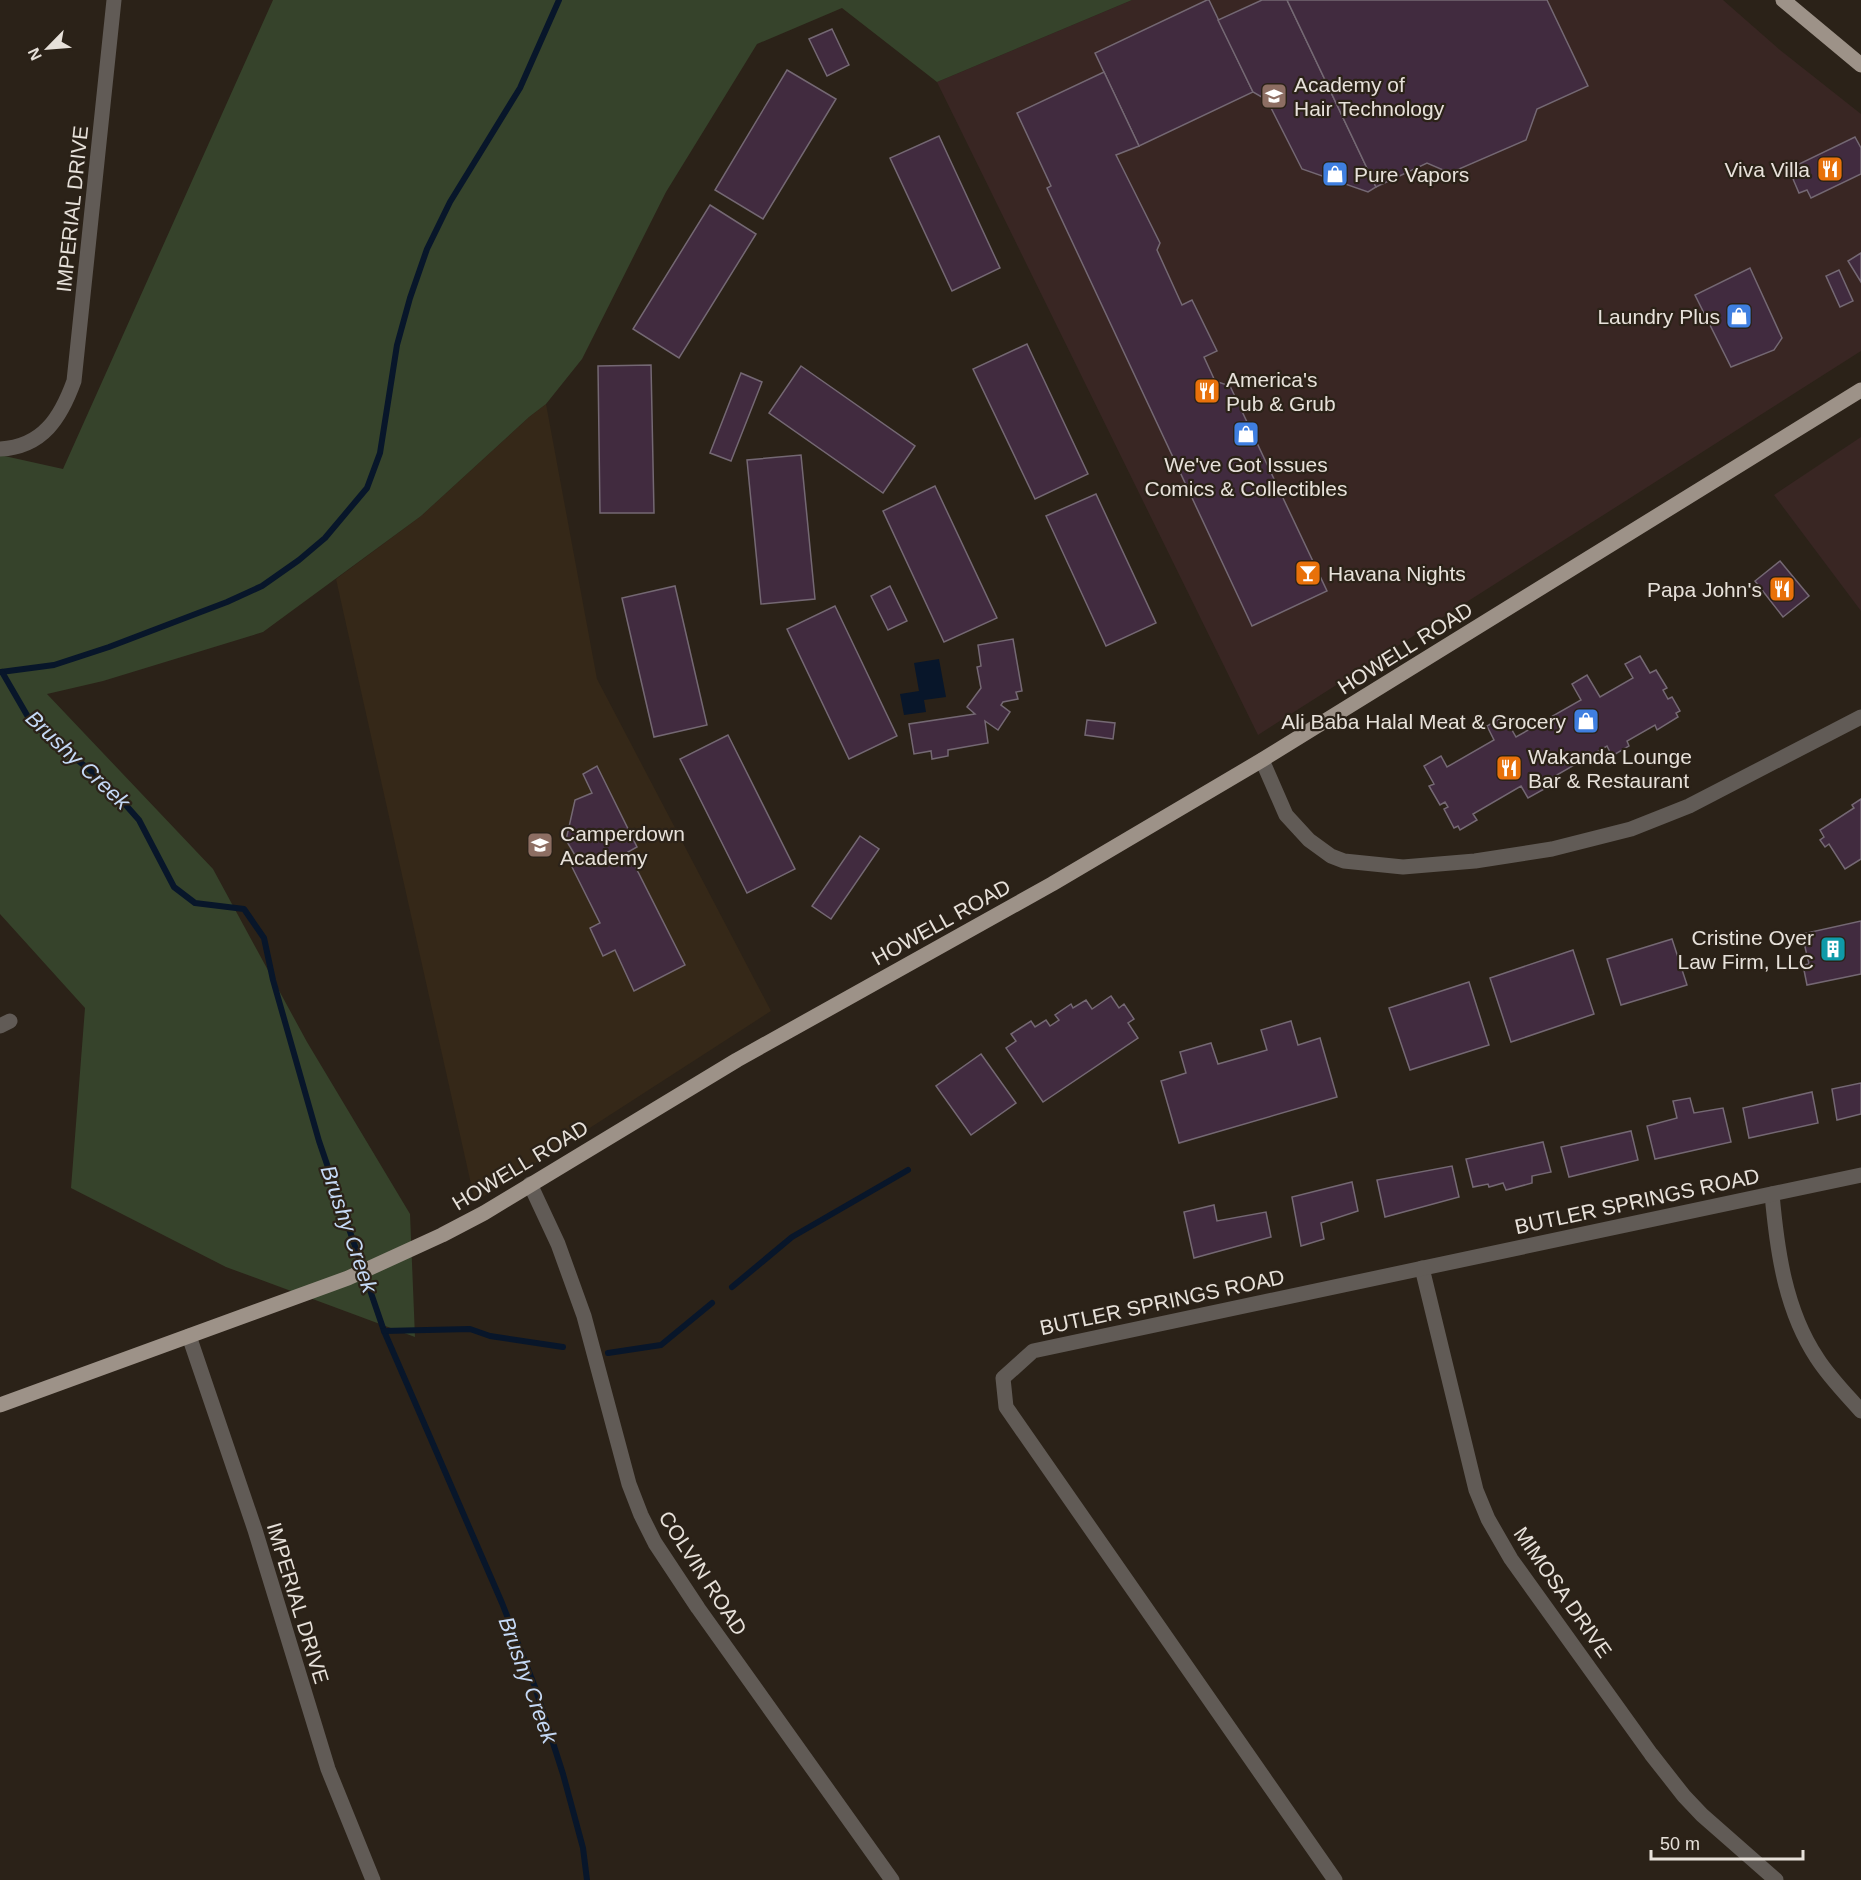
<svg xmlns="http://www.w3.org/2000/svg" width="1861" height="1880" viewBox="0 0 1861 1880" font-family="Arial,sans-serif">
	<rect width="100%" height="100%" fill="#2b2218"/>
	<!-- commercial -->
	<g fill="#392623">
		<path d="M 1132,0 L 1723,0 L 1780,50 L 1861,114 L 1861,351 L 1258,735 L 937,82 Z"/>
		<path d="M 1861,437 L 1861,611 L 1774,495 Z"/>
	</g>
	<!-- built -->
	<path fill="#352818" d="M 546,404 L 597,679 L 771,1011 L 475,1202 L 336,579 L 421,516 L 529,417 Z"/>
	<!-- green -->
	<path fill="#36432b" d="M 273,0 L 1132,0 L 937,82 L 842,8 L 757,44 L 666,192 L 582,359 L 546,404 L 529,417 L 421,516 L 263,632 L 103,681 L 47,694 L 213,869 L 307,1042 L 410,1214 L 415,1337 L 226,1267 L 71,1188 L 85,1008 L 0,914 L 0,455 L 63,469 Z"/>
	<!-- water -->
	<path fill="#08162a" d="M 939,659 L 946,697 L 924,700 L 926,712 L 904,715 L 900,694 L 919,691 L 914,663 Z"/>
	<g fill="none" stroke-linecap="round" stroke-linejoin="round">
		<!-- stream -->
		<g stroke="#08162a" stroke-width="6">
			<path d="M 1,672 L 54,665 L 109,647 L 227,602 L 262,586 L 299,560 L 325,538 L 367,488 L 380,453 L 397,345 L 410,298 L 427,249 L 450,202 L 520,88 L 559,0"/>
			<path d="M 2,672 L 31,722 L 108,785 L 139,820 L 174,887 L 195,903 L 244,909 L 264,938 L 273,980 L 319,1141 L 384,1331 L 502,1603 L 535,1687 L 563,1774 L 583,1848 L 587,1880"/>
			<path d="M 732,1287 L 792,1237 L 908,1170"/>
			<path d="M 384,1331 L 470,1329 L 490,1336 L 563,1347"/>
			<path d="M 608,1353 L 661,1345 L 712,1303"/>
		</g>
	</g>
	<!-- building -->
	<g fill="#412b3f" stroke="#746873" stroke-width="1.5">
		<path d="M 1207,0 L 1209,0 L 1253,92 L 1139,146 L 1095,53 Z"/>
		<path d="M 1262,0 L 1287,0 L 1376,187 L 1368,192 L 1302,169 L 1267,100 L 1253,92 L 1218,20 Z"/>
		<path d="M 1287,0 L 1547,0 L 1588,86 L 1537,109 L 1526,140 L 1450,173 L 1427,163 L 1376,187 Z"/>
		<path d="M 832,29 L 849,65 L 827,76 L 809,39 Z"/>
		<path d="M 787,70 L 836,99 L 763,219 L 715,190 Z"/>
		<path d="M 1104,72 L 1139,146 L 1116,155 L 1160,243 L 1157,250 L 1182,305 L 1192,300 L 1217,351 L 1204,357 L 1215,381 L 1230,386 L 1327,591 L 1252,626 L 1047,188 L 1051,186 L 1017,113 Z"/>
		<path d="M 939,136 L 1000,268 L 952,291 L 890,158 Z"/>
		<path d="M 1855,137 L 1861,148 L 1861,174 L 1811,198 L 1807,190 L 1799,193 L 1793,179 L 1802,175 L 1797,165 Z"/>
		<path d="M 710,205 L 756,234 L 679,358 L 633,329 Z"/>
		<path d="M 1861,253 L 1861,282 L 1848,261 Z"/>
		<path d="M 1750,268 L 1782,338 L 1774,350 L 1731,367 L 1695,295 Z"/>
		<path d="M 1839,270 L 1853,301 L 1840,307 L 1826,276 Z"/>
		<path d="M 1027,344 L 1088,474 L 1035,499 L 973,369 Z"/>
		<path d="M 651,365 L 654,513 L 600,513 L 598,366 Z"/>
		<path d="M 801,366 L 915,446 L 883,493 L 769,413 Z"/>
		<path d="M 741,373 L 762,382 L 731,461 L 710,453 Z"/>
		<path d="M 801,455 L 815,599 L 761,604 L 747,460 Z"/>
		<path d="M 935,486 L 997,618 L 944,642 L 883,511 Z"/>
		<path d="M 1096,494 L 1156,623 L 1106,646 L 1046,516 Z"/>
		<path d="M 1780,561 L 1809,596 L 1783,617 L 1755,581 Z"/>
		<path d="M 675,586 L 707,725 L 654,737 L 622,598 Z"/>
		<path d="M 890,586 L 907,621 L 888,630 L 871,596 Z"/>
		<path d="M 835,606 L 897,736 L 849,759 L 787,629 Z"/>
		<path d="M 1013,639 L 1022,691 L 1016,692 L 1018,699 L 1003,702 L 1001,705 L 1010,712 L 998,730 L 985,721 L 988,743 L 948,750 L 948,756 L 932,759 L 931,751 L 914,754 L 909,724 L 975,714 L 967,707 L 981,688 L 977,667 L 981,666 L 978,645 Z"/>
		<path d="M 1640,656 L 1650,673 L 1656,670 L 1667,688 L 1663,690 L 1668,699 L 1672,697 L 1680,711 L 1676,713 L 1678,717 L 1657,730 L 1655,725 L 1627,741 L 1629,746 L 1612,756 L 1607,746 L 1543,783 L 1546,788 L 1528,798 L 1521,786 L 1473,814 L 1477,820 L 1460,830 L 1458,826 L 1454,828 L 1444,809 L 1448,807 L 1445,802 L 1440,805 L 1429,786 L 1434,784 L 1424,766 L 1441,756 L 1447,767 L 1494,740 L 1487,726 L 1504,716 L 1516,737 L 1581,700 L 1572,684 L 1587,675 L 1600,697 L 1633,678 L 1625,664 Z"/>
		<path d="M 1087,720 L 1115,723 L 1113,739 L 1085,735 Z"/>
		<path d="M 728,735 L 795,869 L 747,893 L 680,759 Z"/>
		<path d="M 597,766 L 637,847 L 628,852 L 685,965 L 634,991 L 615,950 L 603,956 L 590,928 L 600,923 L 570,863 L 578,860 L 566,840 L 575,800 L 592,793 L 583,774 Z"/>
		<path d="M 1861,799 L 1861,859 L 1845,869 L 1829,844 L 1825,847 L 1820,840 L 1824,837 L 1820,830 L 1854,808 L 1852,805 Z"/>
		<path d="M 860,836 L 879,849 L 831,919 L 812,906 Z"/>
		<path d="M 1861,921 L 1861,974 L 1807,985 L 1803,965 L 1809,964 L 1802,934 Z"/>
		<path d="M 1672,939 L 1687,985 L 1621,1005 L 1607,959 Z"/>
		<path d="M 1573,950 L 1594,1014 L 1511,1042 L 1490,978 Z"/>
		<path d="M 1469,982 L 1489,1045 L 1410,1070 L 1389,1008 Z"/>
		<path d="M 1111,996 L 1119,1008 L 1124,1004 L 1134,1019 L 1128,1023 L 1138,1038 L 1043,1102 L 1006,1048 L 1016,1041 L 1011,1034 L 1031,1021 L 1035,1027 L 1046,1020 L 1050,1026 L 1059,1020 L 1055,1015 L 1071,1004 L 1073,1008 L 1086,1000 L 1092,1009 Z"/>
		<path d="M 1291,1021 L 1298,1045 L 1320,1038 L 1337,1097 L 1179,1143 L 1161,1081 L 1186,1073 L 1180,1052 L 1211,1043 L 1218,1064 L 1267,1050 L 1261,1030 Z"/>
		<path d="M 981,1054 L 1016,1103 L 971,1135 L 936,1086 Z"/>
		<path d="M 1861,1083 L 1861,1114 L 1837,1120 L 1832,1089 Z"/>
		<path d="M 1812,1092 L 1818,1123 L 1749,1138 L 1743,1108 Z"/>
		<path d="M 1690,1098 L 1694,1113 L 1723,1108 L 1731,1142 L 1655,1159 L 1647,1126 L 1677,1118 L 1673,1101 Z"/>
		<path d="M 1631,1131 L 1638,1160 L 1569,1177 L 1561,1147 Z"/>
		<path d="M 1543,1142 L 1551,1172 L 1532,1176 L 1532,1183 L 1506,1190 L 1503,1183 L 1489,1187 L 1488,1184 L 1473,1187 L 1466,1159 Z"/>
		<path d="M 1452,1166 L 1459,1197 L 1385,1217 L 1377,1180 Z"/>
		<path d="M 1352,1182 L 1358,1211 L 1321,1223 L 1324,1239 L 1301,1246 L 1292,1197 Z"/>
		<path d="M 1214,1205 L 1217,1221 L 1266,1212 L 1271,1237 L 1194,1258 L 1184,1212 Z"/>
	</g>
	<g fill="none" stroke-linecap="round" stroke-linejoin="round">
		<!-- minor -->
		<g stroke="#615b56" stroke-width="15">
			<path d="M 0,449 C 43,447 61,417 74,381 L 114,0"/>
			<path d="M 1262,760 L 1286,815 L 1309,840 L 1331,856 L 1344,861 L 1403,867 L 1475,861 L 1552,849 L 1631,829 L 1689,806 L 1861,717"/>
			<path d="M 0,1026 L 10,1021"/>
			<path d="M 530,1184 L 558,1244 L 584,1316 L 629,1484 L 641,1515 L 655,1543 L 698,1608 L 892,1880"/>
			<path d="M 1772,1194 C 1777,1250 1785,1310 1817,1358 C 1829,1377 1846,1394 1861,1411"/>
			<path d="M 1422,1268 L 1476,1490 L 1488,1519 L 1511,1559 L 1651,1754 L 1684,1796 L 1702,1815 L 1776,1880"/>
			<path d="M 189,1336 L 255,1530 L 328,1769 L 373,1880"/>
			<path d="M 1335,1880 L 1006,1407 L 1003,1378 L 1033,1351 L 1861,1175"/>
		</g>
		<!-- major -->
		<g stroke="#9d9288" stroke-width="15">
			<path d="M 1783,0 L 1861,65"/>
			<path d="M 0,1405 L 348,1278 L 442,1235 L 484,1213 L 737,1060 L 1052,884 L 1262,760 L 1861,390"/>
		</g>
	</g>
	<!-- icons -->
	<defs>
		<symbol id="school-square" viewBox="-11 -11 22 22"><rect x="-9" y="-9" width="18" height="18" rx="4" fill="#8d6e63" stroke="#2b2218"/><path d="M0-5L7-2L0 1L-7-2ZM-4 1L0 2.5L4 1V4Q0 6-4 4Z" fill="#fff"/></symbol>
		<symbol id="restaurant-square" viewBox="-11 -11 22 22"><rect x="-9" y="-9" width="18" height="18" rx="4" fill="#e8710a" stroke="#2b2218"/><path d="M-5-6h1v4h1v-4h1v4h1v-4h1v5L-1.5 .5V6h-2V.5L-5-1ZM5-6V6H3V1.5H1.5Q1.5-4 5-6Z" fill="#fff"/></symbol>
		<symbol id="shop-square" viewBox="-11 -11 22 22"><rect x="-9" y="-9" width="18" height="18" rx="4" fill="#3f7fe0" stroke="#2b2218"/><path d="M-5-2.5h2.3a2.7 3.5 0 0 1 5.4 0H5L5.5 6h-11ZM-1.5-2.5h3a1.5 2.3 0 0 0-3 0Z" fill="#fff"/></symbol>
		<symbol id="bar-square" viewBox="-11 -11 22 22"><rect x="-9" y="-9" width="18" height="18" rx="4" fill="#e8710a" stroke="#2b2218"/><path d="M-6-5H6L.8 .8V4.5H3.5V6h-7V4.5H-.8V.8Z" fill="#fff"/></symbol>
		<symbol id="building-square" viewBox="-11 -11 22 22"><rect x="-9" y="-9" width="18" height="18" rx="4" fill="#0f9aa8" stroke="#2b2218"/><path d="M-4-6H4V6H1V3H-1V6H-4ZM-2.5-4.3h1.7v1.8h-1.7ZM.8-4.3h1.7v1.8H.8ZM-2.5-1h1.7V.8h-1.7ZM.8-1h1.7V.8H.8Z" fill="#fff"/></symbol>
	</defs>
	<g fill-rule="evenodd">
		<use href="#school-square" x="1259" y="81" width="30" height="30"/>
		<use href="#restaurant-square" x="1815" y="154" width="30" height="30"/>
		<use href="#shop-square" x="1320" y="159" width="30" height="30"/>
		<use href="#shop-square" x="1724" y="301" width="30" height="30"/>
		<use href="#restaurant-square" x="1192" y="376" width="30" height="30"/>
		<use href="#shop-square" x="1231" y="419" width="30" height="30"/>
		<use href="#bar-square" x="1293" y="558" width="30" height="30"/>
		<use href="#restaurant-square" x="1767" y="574" width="30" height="30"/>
		<use href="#shop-square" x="1571" y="706" width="30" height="30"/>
		<use href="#restaurant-square" x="1494" y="753" width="30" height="30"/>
		<use href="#school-square" x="525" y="830" width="30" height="30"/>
		<use href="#building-square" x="1818" y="934" width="30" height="30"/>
	</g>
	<g text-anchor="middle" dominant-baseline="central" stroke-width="4.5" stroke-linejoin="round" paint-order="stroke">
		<!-- poi labels -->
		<g font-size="21" fill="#e7e1da" stroke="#2b2218" text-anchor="start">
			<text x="1294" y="84">Academy of<tspan x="1294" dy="24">Hair Technology</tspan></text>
			<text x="1810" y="169" text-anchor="end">Viva Villa</text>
			<text x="1354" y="174">Pure Vapors</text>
			<text x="1720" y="316" text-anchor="end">Laundry Plus</text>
			<text x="1226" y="379">America's<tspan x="1226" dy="24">Pub &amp; Grub</tspan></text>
			<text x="1246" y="464" text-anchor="middle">We've Got Issues<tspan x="1246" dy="24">Comics &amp; Collectibles</tspan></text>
			<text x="1328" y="573">Havana Nights</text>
			<text x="1762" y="589" text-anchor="end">Papa John's</text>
			<text x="1566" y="721" text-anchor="end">Ali Baba Halal Meat &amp; Grocery</text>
			<text x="1528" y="756">Wakanda Lounge<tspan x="1528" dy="24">Bar &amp; Restaurant</tspan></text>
			<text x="560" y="833">Camperdown<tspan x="560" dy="24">Academy</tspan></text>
			<text x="1814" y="937" text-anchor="end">Cristine Oyer<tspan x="1814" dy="24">Law Firm, LLC</tspan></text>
		</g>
		<!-- street labels -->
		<g font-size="21" fill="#e7e1da" stroke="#2b2218">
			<text transform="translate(72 209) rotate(-84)">IMPERIAL DRIVE</text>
			<text transform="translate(1405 648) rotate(-32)">HOWELL ROAD</text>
			<text transform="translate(941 922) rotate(-29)">HOWELL ROAD</text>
			<text transform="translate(520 1165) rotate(-31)">HOWELL ROAD</text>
			<text transform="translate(1637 1201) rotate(-12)">BUTLER SPRINGS ROAD</text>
			<text transform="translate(1162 1302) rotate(-12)">BUTLER SPRINGS ROAD</text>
			<text transform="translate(703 1573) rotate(57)">COLVIN ROAD</text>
			<text transform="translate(1563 1592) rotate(55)">MIMOSA DRIVE</text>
			<text transform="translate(298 1603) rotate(73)">IMPERIAL DRIVE</text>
		</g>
		<!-- water labels -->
		<g font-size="22" font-style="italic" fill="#c5d9f6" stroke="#2b2218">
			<text transform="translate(78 760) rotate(43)">Brushy Creek</text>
			<text transform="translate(349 1229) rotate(71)">Brushy Creek</text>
			<text transform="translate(528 1680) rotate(70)">Brushy Creek</text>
		</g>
	</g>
	<!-- north arrow -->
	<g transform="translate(48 48) rotate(245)" stroke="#2b2218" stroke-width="4.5" paint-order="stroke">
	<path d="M0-4.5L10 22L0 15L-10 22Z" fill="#e7e1da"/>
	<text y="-9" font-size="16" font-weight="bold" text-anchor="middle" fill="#e7e1da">N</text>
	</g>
	<!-- scale -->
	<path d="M1651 1850v9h152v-9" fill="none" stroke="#e7e1da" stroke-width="3"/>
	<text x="1660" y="1850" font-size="18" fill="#e7e1da" stroke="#2b2218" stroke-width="4.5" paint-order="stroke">50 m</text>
</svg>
